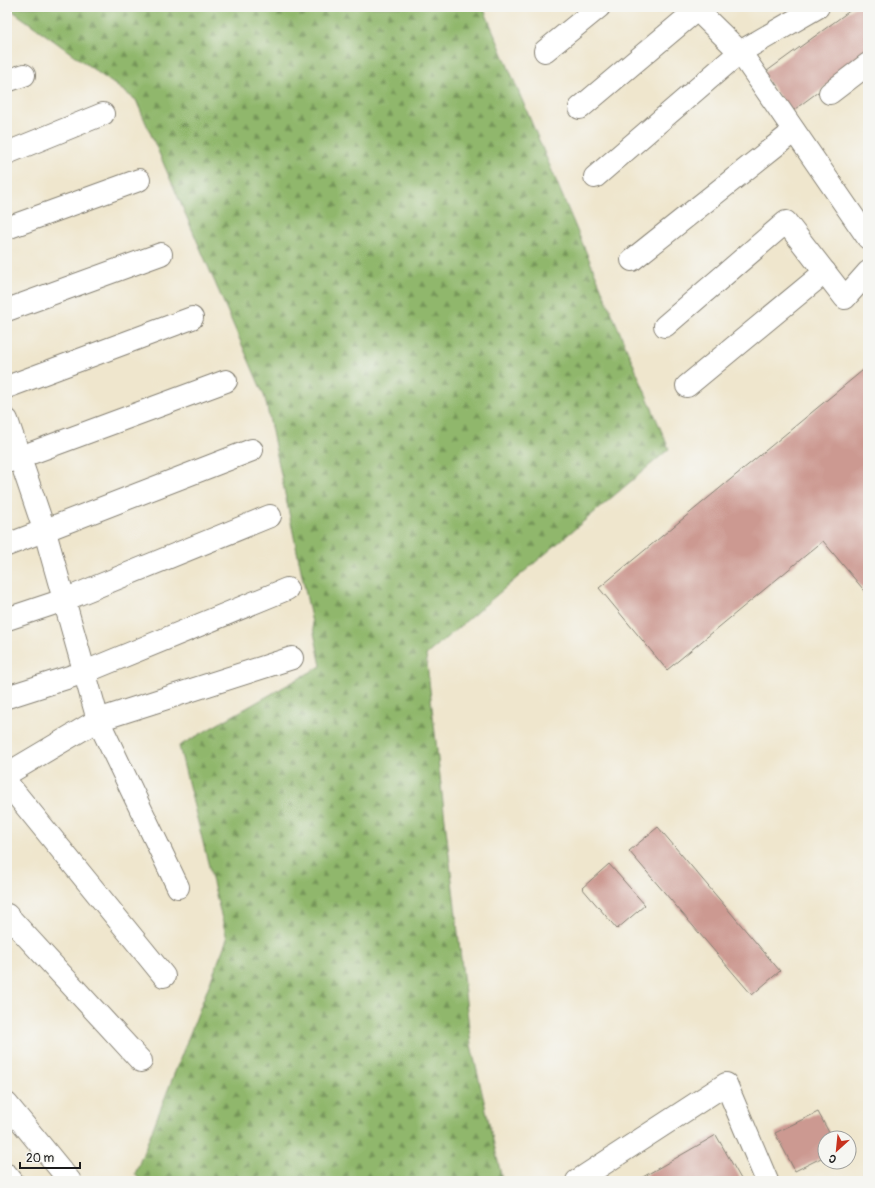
<svg xmlns="http://www.w3.org/2000/svg" width="875" height="1188" viewBox="0 0 875 1188" font-family="Pangolin,sans-serif">
	<defs>
		<pattern id="forest-firs" width="22" height="20" patternUnits="userSpaceOnUse"><rect width="22" height="20" fill="#90b76c"/><path d="M5 1l3.5 6h-7zM16 11l3.5 6h-7z" fill="#759458"/></pattern>
	</defs>
	<rect width="100%" height="100%" fill="#f6f6f2"/>
	<filter id="ink" filterUnits="userSpaceOnUse"><feTurbulence type="fractalNoise" baseFrequency=".025" numOctaves="2"/><feDisplacementMap in="SourceGraphic" scale="8" xChannelSelector="R" yChannelSelector="G"/><feConvolveMatrix kernelMatrix="1 2 1 2 8 2 1 2 1" color-interpolation-filters="sRGB"/></filter>
	<filter id="wash" filterUnits="userSpaceOnUse"><feTurbulence type="fractalNoise" baseFrequency=".012" numOctaves="4" result="noise"/><feDisplacementMap in="SourceGraphic" scale="16" xChannelSelector="R" yChannelSelector="G"/><feGaussianBlur stdDeviation="0.9" result="paint"/><feColorMatrix in="noise" values="0 0 0 0 0 0 0 0 0 0 0 0 0 0 0 0 0 1.4 0 .05"/><feComposite in="paint" operator="in"/></filter>
	<g filter="url(#wash)">
		<rect width="100%" height="100%" fill="#efe6cd"/>
		<!-- forest -->
		<path fill="url(#forest-firs)" stroke="#566a44" d="M 7,7 L 483,7 L 669,449 L 426,655 L 471,1045 L 502,1179 L 500,1181 L 141,1181 L 135,1174 L 227,939 L 179,746 L 321,666 L 265,398 L 136,100 Z"/>
		<g id="blocks">
			<!-- building -->
			<g fill="#cc9991">
				<path d="M 855,7 L 868,7 L 868,55 L 791,112 L 763,74 Z"/>
				<path d="M 868,366 L 868,595 L 823,541 L 667,670 L 599,588 Z"/>
				<path d="M 658,827 L 780,971 L 752,995 L 629,851 Z"/>
				<path d="M 609,864 L 645,905 L 617,929 L 582,888 Z"/>
				<path d="M 818,1112 L 832,1138 L 825,1138 L 825,1156 L 795,1171 L 775,1133 Z"/>
				<path d="M 716,1135 L 741,1179 L 737,1181 L 636,1181 Z"/>
			</g>
		</g>
	</g>
	<g filter="url(#ink)">
		<use href="#blocks" fill-opacity="0" stroke="#868174" stroke-width="1"/>
		<g fill="none" stroke-linecap="round" stroke-linejoin="round">
			<defs>
				<g id="minor">
					<path d="M 694,7 L 740,52 L 818,7"/>
					<path d="M 545,51 L 599,7"/>
					<path d="M 7,81 L 24,75"/>
					<path d="M 830,93 L 868,64"/>
					<path d="M 580,108 L 700,7"/>
					<path d="M 7,153 L 103,114"/>
					<path d="M 595,177 L 740,52 L 868,238"/>
					<path d="M 7,228 L 139,180"/>
					<path d="M 632,260 L 794,131"/>
					<path d="M 7,310 L 161,254"/>
					<path d="M 665,326 L 786,222 L 845,298 L 868,272"/>
					<path d="M 687,386 L 825,272"/>
					<path d="M 7,387 L 192,318"/>
					<path d="M 7,420 L 45,532 L 98,720 L 178,887"/>
					<path d="M 7,462 L 226,381"/>
					<path d="M 7,545 L 252,450"/>
					<path d="M 7,619 L 64,600 L 270,516"/>
					<path d="M 7,697 L 85,672 L 287,589"/>
					<path d="M 7,774 L 98,720 L 292,658"/>
					<path d="M 7,783 L 164,976"/>
					<path d="M 7,915 L 141,1061"/>
					<path d="M 7,1175 L 12,1181"/>
					<path d="M 577,1181 L 726,1084 L 767,1181"/>
				</g>
				<path id="major" d="M 7,1104 L 70,1181"/>
			</defs>
			<!-- minor casing -->
			<use href="#minor" stroke="#868174" stroke-width="24"/>
			<!-- major casing -->
			<use href="#major" stroke="#868174" stroke-width="24"/>
			<!-- minor -->
			<use href="#minor" stroke="#fff" stroke-width="22"/>
			<!-- major -->
			<use href="#major" stroke="#fff" stroke-width="22"/>
		</g>
	</g>
	<!-- margin -->
	<rect width="875" height="1188" fill="none" stroke="#f6f6f2" stroke-width="24"/>
	<!-- north arrow -->
	<g transform="translate(837 1150) rotate(207)"><circle r="19" fill="#f6f6f2" stroke="#9f9f9c"/>
	<path d="M0-3L7 15L0 10L-7 15Z" fill="#c8321e"/>
	<text y="-6" font-size="11" font-weight="bold" text-anchor="middle" fill="#1c1c1c">С</text>
	</g>
	<!-- scale -->
	<path d="M20 1162v6h60v-6" fill="none" stroke="#1c1c1c" stroke-width="2"/>
	<text x="26" y="1162" font-size="12" fill="#1c1c1c" stroke="#f6f6f2" stroke-width="3" paint-order="stroke">20 m</text>
</svg>
